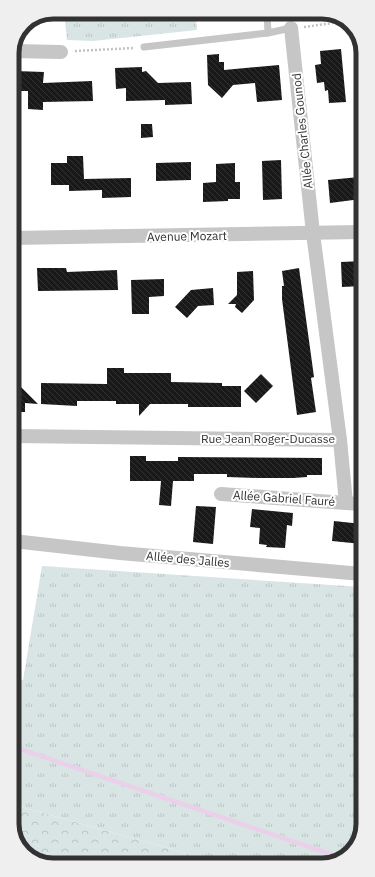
<svg xmlns="http://www.w3.org/2000/svg" width="375" height="877" viewBox="0 0 375 877" font-family="'IBM Plex Sans',sans-serif">
	<defs>
		<pattern id="grass-tufts" width="24" height="20" patternUnits="userSpaceOnUse"><rect width="24" height="20" fill="#d9e4e5"/><path d="M3 7l-1-3M5 7V3M7 7l1-3M15 17l-1-3M17 17v-4M19 17l1-3" fill="none" stroke="#bbc4c5"/></pattern>
		<pattern id="forest-crowns" width="20" height="18" patternUnits="userSpaceOnUse"><rect width="20" height="18" fill="#d9e4e5"/><path d="M2 6a3 3 0 1 1 6 0M12 15a3 3 0 1 1 6 0" fill="none" stroke="#bbc4c5"/></pattern>
		<pattern id="building-back-hatch" width="6" height="6" patternUnits="userSpaceOnUse"><rect width="6" height="6" fill="#191919"/><path d="M-1 5l2 2M0 0l6 6M5-1l2 2" fill="none" stroke="#323232"/></pattern>
	</defs>
	<rect width="100%" height="100%" fill="#fff"/>
	<!-- grass -->
	<g fill="url(#grass-tufts)">
		<path d="M 64,12 L 195,12 L 197,30 L 93,41 L 67,40 Z"/>
		<path d="M 42,566 L 362,587 L 363,825 L 355,849 L 335,863 L 181,864 L 186,853 L 14,805 L 14,679 L 23,680 Z"/>
	</g>
	<!-- forest -->
	<path fill="url(#forest-crowns)" d="M 14,805 L 186,853 L 181,864 L 50,865 L 28,856 L 14,837 Z"/>
	<g fill="none" stroke-linecap="round" stroke-linejoin="round">
		<!-- stream -->
		<path stroke="#ead1e9" stroke-width="4.5" d="M 14,747 L 342,858"/>
	</g>
	<!-- building -->
	<g fill="url(#building-back-hatch)">
		<path d="M 341,49 L 346,102 L 329,103 L 328,90 L 325,91 L 324,82 L 317,83 L 315,65 L 321,64 L 320,51 Z"/>
		<path d="M 219,54 L 219,62 L 224,62 L 224,70 L 279,65 L 282,100 L 257,102 L 255,83 L 233,85 L 222,98 L 208,85 L 207,55 Z"/>
		<path d="M 142,67 L 142,72 L 146,71 L 158,83 L 191,82 L 192,104 L 165,105 L 165,100 L 126,101 L 126,88 L 116,89 L 115,68 Z"/>
		<path d="M 15,71 L 44,72 L 43,83 L 92,81 L 93,101 L 43,102 L 43,110 L 28,109 L 28,91 L 15,91 Z"/>
		<path d="M 141,124 L 152,124 L 153,137 L 141,138 Z"/>
		<path d="M 67,156 L 83,156 L 84,179 L 131,178 L 131,197 L 102,198 L 102,190 L 69,191 L 69,185 L 51,185 L 51,163 L 67,163 Z"/>
		<path d="M 281,160 L 282,199 L 263,200 L 262,161 Z"/>
		<path d="M 191,162 L 191,180 L 156,181 L 156,163 Z"/>
		<path d="M 235,163 L 235,182 L 240,182 L 240,199 L 228,199 L 228,201 L 203,202 L 203,183 L 216,182 L 216,164 Z"/>
		<path d="M 359,177 L 361,199 L 330,203 L 328,180 Z"/>
		<path d="M 362,261 L 362,286 L 342,287 L 341,262 Z"/>
		<path d="M 37,268 L 66,268 L 67,272 L 117,270 L 118,290 L 38,291 Z"/>
		<path d="M 299,268 L 314,377 L 311,378 L 316,412 L 297,415 L 282,299 L 282,286 L 284,286 L 282,271 Z"/>
		<path d="M 253,271 L 254,300 L 242,313 L 235,307 L 236,304 L 228,304 L 237,295 L 237,272 Z"/>
		<path d="M 164,279 L 164,296 L 149,297 L 149,314 L 132,314 L 131,280 Z"/>
		<path d="M 213,288 L 214,305 L 198,306 L 187,318 L 175,307 L 191,290 Z"/>
		<path d="M 107,368 L 124,368 L 124,373 L 171,373 L 171,382 L 222,383 L 222,386 L 241,386 L 241,407 L 188,407 L 188,404 L 150,404 L 139,416 L 139,404 L 116,404 L 116,401 L 77,401 L 77,406 L 41,404 L 41,383 L 107,384 Z"/>
		<path d="M 261,374 L 273,386 L 256,403 L 244,391 Z"/>
		<path d="M 13,379 L 38,404 L 25,403 L 25,412 L 13,412 Z"/>
		<path d="M 130,456 L 146,456 L 146,461 L 178,461 L 178,457 L 322,458 L 322,475 L 307,475 L 307,477 L 293,478 L 259,478 L 227,477 L 227,474 L 194,474 L 194,481 L 173,481 L 171,506 L 159,505 L 161,481 L 130,481 Z"/>
		<path d="M 196,506 L 216,507 L 213,544 L 193,542 Z"/>
		<path d="M 252,509 L 293,513 L 292,526 L 287,525 L 285,548 L 266,547 L 267,545 L 259,544 L 260,528 L 250,527 Z"/>
		<path d="M 334,521 L 362,524 L 362,544 L 332,541 Z"/>
	</g>
	<g fill="none" stroke-linecap="round" stroke-linejoin="round">
		<!-- path -->
		<g stroke="#c2c2c2" stroke-width="2.5" stroke-dasharray="2 2" stroke-linecap="butt">
			<path d="M 304,27 L 347,21"/>
			<path d="M 75,51 L 134,48"/>
		</g>
		<!-- service -->
		<g stroke="#c6c6c6" stroke-width="7">
			<path d="M 267,12 L 268,33"/>
			<path d="M 144,47 L 268,33 L 291,28"/>
		</g>
		<!-- minor -->
		<g stroke="#c6c6c6" stroke-width="14">
			<path d="M 12,51 L 61,52"/>
			<path d="M 13,238 L 361,232"/>
			<path d="M 13,436 L 340,440 L 313,233 L 291,28"/>
			<path d="M 340,440 L 346,503 L 362,504"/>
			<path d="M 221,494 L 346,503"/>
			<path d="M 13,541 L 120,553 L 362,574"/>
		</g>
	</g>
	<g text-anchor="middle" dominant-baseline="central" stroke-width="4" stroke-linejoin="round" paint-order="stroke">
		<!-- street labels -->
		<g font-size="12" fill="#323232" stroke="#fff">
			<text transform="translate(302 131) rotate(-96)">Allée Charles Gounod</text>
			<text transform="translate(187 236) rotate(-1)">Avenue Mozart</text>
			<text x="268" y="438">Rue Jean Roger-Ducasse</text>
			<text transform="translate(284 498) rotate(4)">Allée Gabriel Fauré</text>
			<text transform="translate(188 559) rotate(5)">Allée des Jalles</text>
		</g>
	</g>
	<!-- crop -->
	<path d="M0 0H375V877H0ZM53 19H322A34 34 0 0 1 356 53V824A34 34 0 0 1 322 858H53A34 34 0 0 1 19 824V53A34 34 0 0 1 53 19Z" fill="#efefef" fill-rule="evenodd"/>
	<path fill="none" stroke="#323232" stroke-width="5" d="M53 19H322A34 34 0 0 1 356 53V824A34 34 0 0 1 322 858H53A34 34 0 0 1 19 824V53A34 34 0 0 1 53 19Z"/>
</svg>
